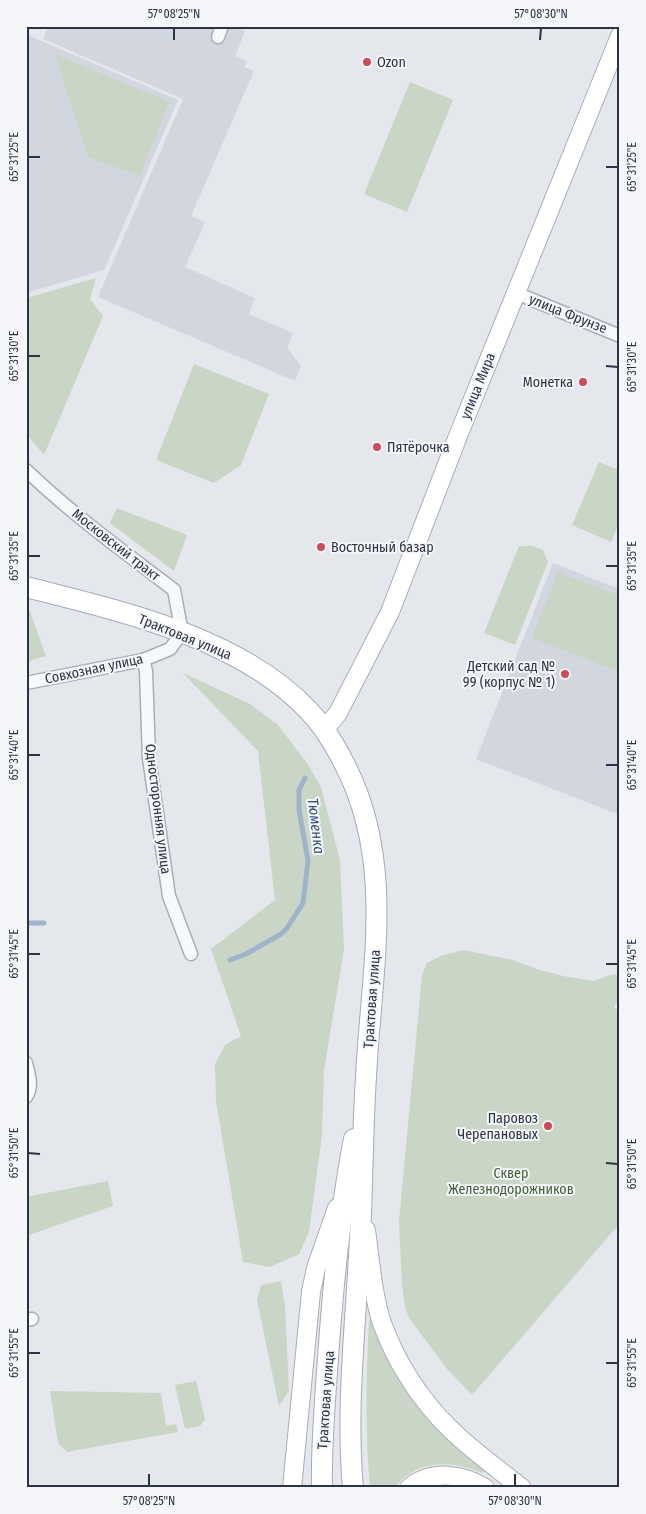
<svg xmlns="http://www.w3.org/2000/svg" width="646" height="1514" viewBox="0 0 646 1514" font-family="'Fira Sans Condensed',sans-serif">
	<rect width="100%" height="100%" fill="#e4e7ec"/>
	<!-- built -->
	<g fill="#d2d6de">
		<path d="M 49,26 L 233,26 L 245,31 L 235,56 L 247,61 L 244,67 L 254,71 L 191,216 L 205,222 L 185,267 L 255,298 L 249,314 L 293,333 L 287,347 L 301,366 L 295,381 L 98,297 L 183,99 L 43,39 Z"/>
		<path d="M 26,31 L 28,35 L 178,100 L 104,270 L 26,293 Z"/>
		<path d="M 553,563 L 620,589 L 620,815 L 476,759 Z"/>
	</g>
	<!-- green -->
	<g fill="#c9d6c5">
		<path d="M 55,54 L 169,102 L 140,176 L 88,157 Z"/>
		<path d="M 410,82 L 453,100 L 407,212 L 364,194 Z"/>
		<path d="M 96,278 L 90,299 L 103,316 L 44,455 L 26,433 L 26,298 Z"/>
		<path d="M 194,364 L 269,394 L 241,465 L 214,483 L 156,460 Z"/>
		<path d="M 599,462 L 620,471 L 620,521 L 611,542 L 572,525 Z"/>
		<path d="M 117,508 L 187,535 L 174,571 L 110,523 Z"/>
		<path d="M 519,546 L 532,546 L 543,550 L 548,562 L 515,645 L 484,633 Z"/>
		<path d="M 558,572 L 620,596 L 620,672 L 532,638 Z"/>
		<path d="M 26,609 L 29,609 L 46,656 L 26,662 Z"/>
		<path d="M 183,673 L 250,704 L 277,724 L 307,763 L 321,787 L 340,860 L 344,949 L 324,1070 L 322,1135 L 309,1232 L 299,1254 L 270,1267 L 243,1262 L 216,1101 L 215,1064 L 225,1045 L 241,1036 L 211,949 L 275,900 L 258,751 Z"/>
		<path d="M 463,950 L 512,960 L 540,970 L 563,976 L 593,981 L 614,974 L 620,976 L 620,995 L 614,1008 L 620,1011 L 620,1223 L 472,1395 L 447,1369 L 409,1318 L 405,1307 L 402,1284 L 399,1221 L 422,975 L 427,963 L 441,956 Z"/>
		<path d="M 108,1181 L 113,1206 L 26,1236 L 26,1197 Z"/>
		<path d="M 281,1281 L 285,1306 L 289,1391 L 279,1406 L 257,1300 L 261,1285 Z"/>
		<path d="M 371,1319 L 382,1346 L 451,1441 L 485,1471 L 482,1473 C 449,1460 418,1459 394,1488 L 370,1488 C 365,1432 366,1377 369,1321 Z"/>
		<path d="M 196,1381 L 205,1419 L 200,1426 L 185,1429 L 175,1385 Z"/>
		<path d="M 50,1391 L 161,1393 L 166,1426 L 176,1424 L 178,1432 L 67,1452 L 58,1443 Z"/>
	</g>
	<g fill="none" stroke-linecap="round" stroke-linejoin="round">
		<!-- stream -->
		<g stroke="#9fb4cc" stroke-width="5">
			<path d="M 26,923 L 44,923"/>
			<path d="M 230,960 L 246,954 L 281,934 L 287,928 L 303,903 L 308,861 L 299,810 L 299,790 L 305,778"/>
		</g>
		<defs>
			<g id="street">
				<path d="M 218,37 L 222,26"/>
				<path d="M 516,293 L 620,336"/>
				<path d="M 26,470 C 73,515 123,551 174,590 L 182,633 L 170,649 L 143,660 L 26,683"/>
				<path d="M 143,660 L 146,671 L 149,758 L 169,896 L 191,954"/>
				<path d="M 26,1063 C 29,1075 33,1087 26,1097"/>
				<path d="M 26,1320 L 32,1319"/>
			</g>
			<g id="secondary">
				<path d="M 325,729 L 338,713 L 390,612 L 458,436 L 620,36"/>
				<path d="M 366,1230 C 370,1259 372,1289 380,1317 C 385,1333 392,1348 400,1363 C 407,1375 414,1387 423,1398 C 449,1434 488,1461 522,1488"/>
				<path d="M 292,1488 L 311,1292 L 316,1268 L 337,1208"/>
				<path d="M 409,1488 C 432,1469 462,1474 485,1488"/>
			</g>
			<g id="primary">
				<path d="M 26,587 C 120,611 239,637 308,710 C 324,726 335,745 345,765 C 396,864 371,971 366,1077 C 362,1136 363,1195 359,1255 C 355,1332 346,1410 353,1488"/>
				<path d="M 322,1488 C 321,1445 325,1401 328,1358 C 333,1285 340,1211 354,1139"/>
			</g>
		</defs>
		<!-- street casing -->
		<use href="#street" stroke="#a9aeb7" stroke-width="15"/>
		<!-- secondary casing -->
		<use href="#secondary" stroke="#a9aeb7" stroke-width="20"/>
		<!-- primary casing -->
		<use href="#primary" stroke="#a3abb8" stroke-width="22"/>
		<!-- street -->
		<use href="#street" stroke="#f7f8fa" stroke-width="12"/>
		<!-- secondary -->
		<use href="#secondary" stroke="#fff" stroke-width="18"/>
		<!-- primary -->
		<use href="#primary" stroke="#fff" stroke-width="20"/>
	</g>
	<!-- ticks -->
	<path fill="none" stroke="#2b3445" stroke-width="2" d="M 174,40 L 174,28M 540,40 L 541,28M 28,157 L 40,157M 606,167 L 618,167M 28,356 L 40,356M 606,366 L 618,367M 28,556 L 40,556M 606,566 L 618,566M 28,755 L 40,755M 606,765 L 618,765M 28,954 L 40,954M 606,964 L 618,964M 28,1153 L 40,1154M 606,1163 L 618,1164M 28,1353 L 40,1353M 606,1363 L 618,1363M 149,1486 L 149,1474M 515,1486 L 515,1474"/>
	<!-- markers -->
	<g fill="#d1495b" stroke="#f4f6f9" stroke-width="2">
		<circle cx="367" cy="62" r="5"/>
		<circle cx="583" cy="382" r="5"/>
		<circle cx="377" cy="447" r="5"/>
		<circle cx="321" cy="547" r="5"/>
		<circle cx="565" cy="674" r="5"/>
		<circle cx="548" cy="1126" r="5"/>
	</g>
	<g text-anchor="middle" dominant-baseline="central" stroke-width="4" stroke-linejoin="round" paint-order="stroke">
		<!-- poi labels -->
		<g font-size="14" fill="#2b3445" stroke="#f4f6f9" text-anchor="start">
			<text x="377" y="62">Ozon</text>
			<text x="573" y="382" text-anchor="end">Монетка</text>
			<text x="387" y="447">Пятёрочка</text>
			<text x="331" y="547">Восточный базар</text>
			<text x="555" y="666" text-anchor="end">Детский сад №<tspan x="555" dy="16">99 (корпус № 1)</tspan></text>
			<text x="538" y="1118" text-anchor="end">Паровоз<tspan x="538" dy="16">Черепановых</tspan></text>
		</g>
		<!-- street labels -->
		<g font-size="14" fill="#2b3445" stroke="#f4f6f9">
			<text transform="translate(568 314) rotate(22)">улица Фрунзе</text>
			<text transform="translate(478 386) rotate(-68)">улица Мира</text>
			<text transform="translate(116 545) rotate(38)">Московский тракт</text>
			<text transform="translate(185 637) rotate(22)">Трактовая улица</text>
			<text transform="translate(94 669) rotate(-12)">Совхозная улица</text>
			<text transform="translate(158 809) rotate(83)">Односторонняя улица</text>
			<text transform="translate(372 999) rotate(-86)">Трактовая улица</text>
			<text transform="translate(326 1400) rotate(-86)">Трактовая улица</text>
		</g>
		<!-- park labels -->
		<g font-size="14" fill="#3f6138" stroke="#f4f6f9">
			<text x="511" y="1173">Сквер<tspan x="511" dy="16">Железнодорожников</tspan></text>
		</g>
		<!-- water labels -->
		<g font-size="15" font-style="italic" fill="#34527a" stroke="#f4f6f9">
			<text transform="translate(316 826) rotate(83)">Тюменка</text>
		</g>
	</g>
	<!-- border -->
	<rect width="646" height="1514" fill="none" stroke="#f4f6f9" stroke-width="55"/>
	<rect x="28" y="28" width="590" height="1458" fill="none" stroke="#2b3445" stroke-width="2"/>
	<g font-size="12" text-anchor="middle" fill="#2b3445">
		<text x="174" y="18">57°08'25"N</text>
		<text x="541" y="18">57°08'30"N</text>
		<text transform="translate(14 157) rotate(-90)" y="4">65°31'25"E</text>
		<text transform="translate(632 167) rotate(-90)" y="4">65°31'25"E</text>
		<text transform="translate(14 356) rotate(-90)" y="4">65°31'30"E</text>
		<text transform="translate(632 367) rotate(-90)" y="4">65°31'30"E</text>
		<text transform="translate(14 556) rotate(-90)" y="4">65°31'35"E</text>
		<text transform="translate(632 566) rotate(-90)" y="4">65°31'35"E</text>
		<text transform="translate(14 755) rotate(-90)" y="4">65°31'40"E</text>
		<text transform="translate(632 765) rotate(-90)" y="4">65°31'40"E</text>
		<text transform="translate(14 954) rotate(-90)" y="4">65°31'45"E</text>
		<text transform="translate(632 964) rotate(-90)" y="4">65°31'45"E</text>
		<text transform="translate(14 1153) rotate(-90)" y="4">65°31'50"E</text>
		<text transform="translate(632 1164) rotate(-90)" y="4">65°31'50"E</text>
		<text transform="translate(14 1353) rotate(-90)" y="4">65°31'55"E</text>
		<text transform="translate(632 1363) rotate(-90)" y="4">65°31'55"E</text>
		<text x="149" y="1505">57°08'25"N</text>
		<text x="515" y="1505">57°08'30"N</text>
	</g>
</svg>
